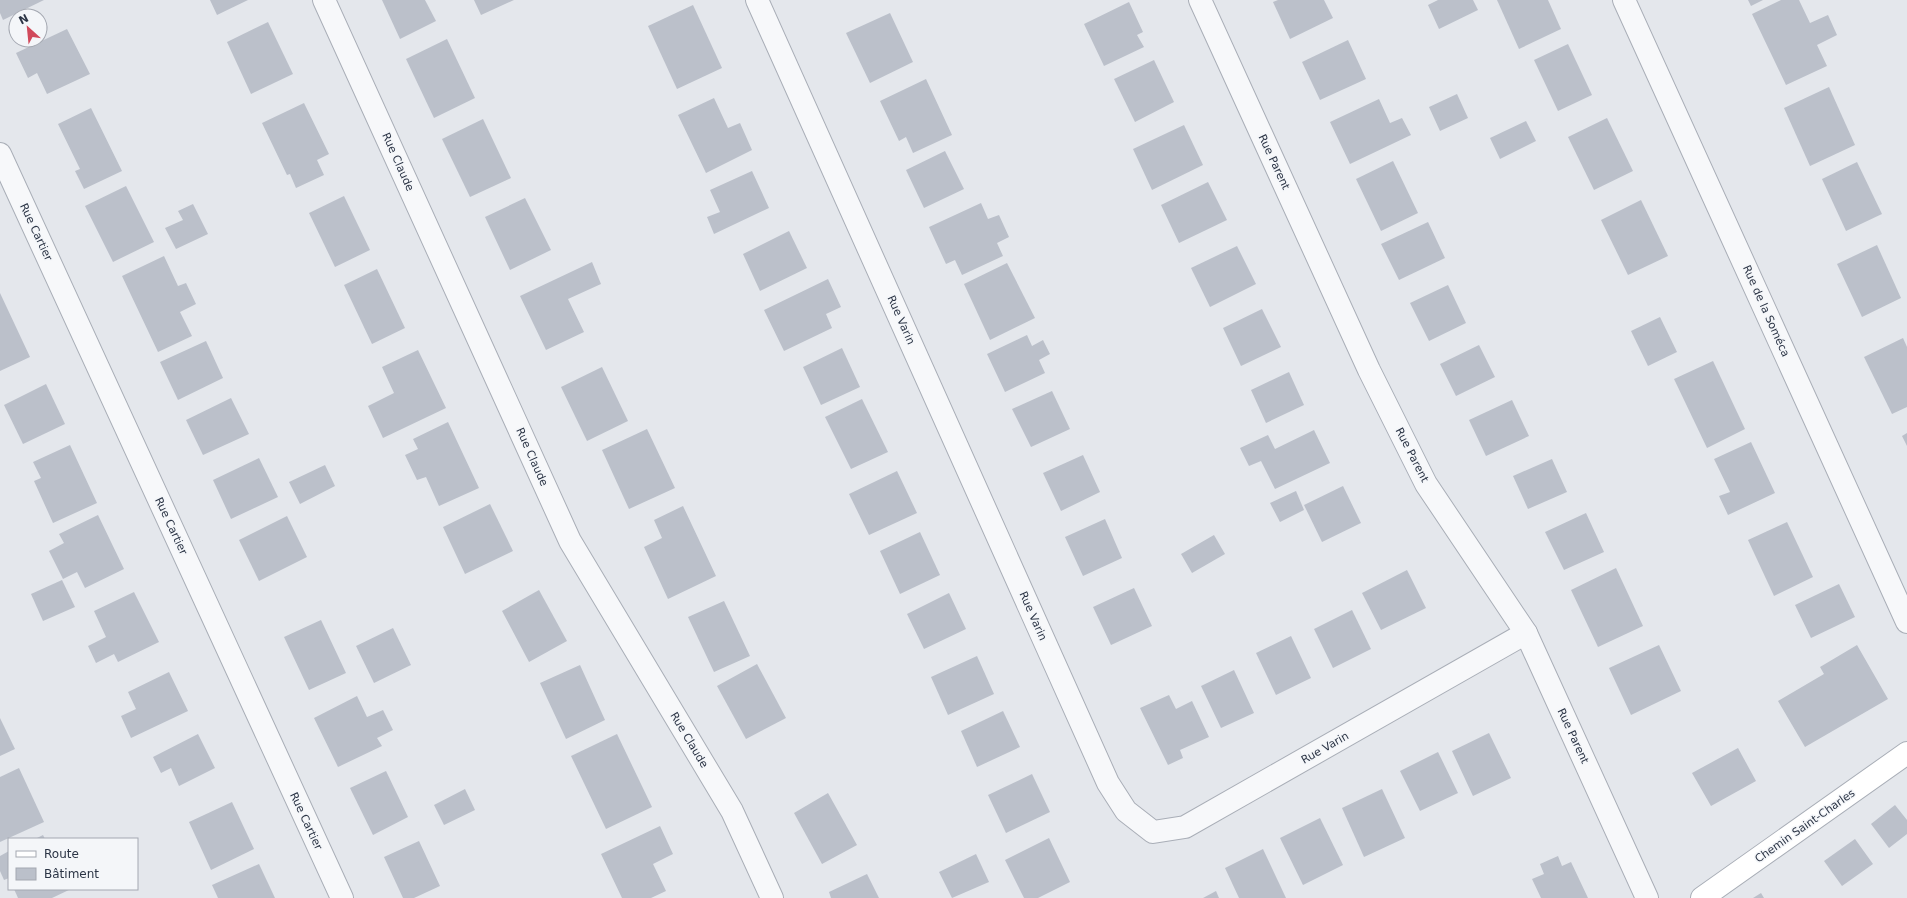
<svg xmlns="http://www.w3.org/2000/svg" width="1907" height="898" viewBox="0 0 1907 898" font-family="'DejaVu Sans',sans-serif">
	<rect width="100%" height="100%" fill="#e4e7ec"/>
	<!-- building -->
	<g fill="#bbc0ca">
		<path d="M 0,0 L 44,0 L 3,20 L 0,13 Z"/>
		<path d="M 210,0 L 248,0 L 217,15 Z"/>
		<path d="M 382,0 L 425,0 L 436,21 L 400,39 Z"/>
		<path d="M 474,0 L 514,0 L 481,15 Z"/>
		<path d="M 1278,0 L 1324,0 L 1333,18 L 1290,39 L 1273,2 Z"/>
		<path d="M 1438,0 L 1473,0 L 1478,10 L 1439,29 L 1428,5 Z"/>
		<path d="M 1497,0 L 1548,0 L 1561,29 L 1519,49 Z"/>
		<path d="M 1748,0 L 1763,0 L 1751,6 Z"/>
		<path d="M 1781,0 L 1799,0 L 1810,23 L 1828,15 L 1837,35 L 1817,45 L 1827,66 L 1786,85 L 1752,14 Z"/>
		<path d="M 1129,2 L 1143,32 L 1137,35 L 1144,47 L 1104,66 L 1084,24 Z"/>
		<path d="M 693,5 L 722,68 L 677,89 L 648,26 Z"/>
		<path d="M 890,13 L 913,62 L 870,83 L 846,33 Z"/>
		<path d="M 268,22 L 293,74 L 251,94 L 227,42 Z"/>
		<path d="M 67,29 L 90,74 L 47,94 L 37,73 L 28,78 L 16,53 Z"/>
		<path d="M 447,39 L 475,98 L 434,118 L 406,59 Z"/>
		<path d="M 1348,40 L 1366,79 L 1320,100 L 1302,62 Z"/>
		<path d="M 1568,44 L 1592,95 L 1558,111 L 1534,60 Z"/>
		<path d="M 1154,60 L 1174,102 L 1135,122 L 1114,79 Z"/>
		<path d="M 926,79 L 952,135 L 913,153 L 906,137 L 899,141 L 880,101 Z"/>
		<path d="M 1829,87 L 1855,145 L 1810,166 L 1784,108 Z"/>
		<path d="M 1457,94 L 1468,118 L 1440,131 L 1429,107 Z"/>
		<path d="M 714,98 L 728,128 L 740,123 L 752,150 L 706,173 L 678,115 Z"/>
		<path d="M 1379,99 L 1390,123 L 1402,118 L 1411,135 L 1350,164 L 1330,122 Z"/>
		<path d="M 304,103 L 329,154 L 317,160 L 324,175 L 296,188 L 290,174 L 287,175 L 262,123 Z"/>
		<path d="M 91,108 L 122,171 L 84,189 L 75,171 L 80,169 L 58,124 Z"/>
		<path d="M 1607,118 L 1633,171 L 1594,190 L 1568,137 Z"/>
		<path d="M 483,119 L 511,178 L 470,197 L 442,139 Z"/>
		<path d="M 1526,121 L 1536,141 L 1500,159 L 1490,138 Z"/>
		<path d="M 1184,125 L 1203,165 L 1152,190 L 1133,149 Z"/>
		<path d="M 945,151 L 964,189 L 924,208 L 906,170 Z"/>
		<path d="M 1393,161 L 1418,213 L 1381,231 L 1356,179 Z"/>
		<path d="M 1857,162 L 1882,214 L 1846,231 L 1822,179 Z"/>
		<path d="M 752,171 L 769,208 L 714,234 L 707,217 L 720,212 L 710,190 Z"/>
		<path d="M 1208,182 L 1227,220 L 1179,243 L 1161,205 Z"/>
		<path d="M 126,186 L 154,242 L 113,262 L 85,206 Z"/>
		<path d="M 344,196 L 370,250 L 335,267 L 309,213 Z"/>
		<path d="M 525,198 L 551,250 L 510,270 L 485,217 Z"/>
		<path d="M 1641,200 L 1668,256 L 1628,275 L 1601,220 Z"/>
		<path d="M 981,203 L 988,219 L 999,215 L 1009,237 L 997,243 L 1003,256 L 962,275 L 955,260 L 946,264 L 929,227 Z"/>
		<path d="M 193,204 L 208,234 L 176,249 L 165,228 L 183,220 L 178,211 Z"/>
		<path d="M 1428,222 L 1445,258 L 1399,280 L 1381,244 Z"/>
		<path d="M 789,231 L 807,268 L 760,291 L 743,254 Z"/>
		<path d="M 1877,245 L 1901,298 L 1862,317 L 1837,264 Z"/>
		<path d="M 1237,246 L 1256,284 L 1210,307 L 1191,268 Z"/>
		<path d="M 164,256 L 178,286 L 186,283 L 196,304 L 180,312 L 192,336 L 158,352 L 122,276 Z"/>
		<path d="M 592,262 L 601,284 L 568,299 L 584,332 L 546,350 L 520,296 Z"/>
		<path d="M 1007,263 L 1035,318 L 990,340 L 964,284 Z"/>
		<path d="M 377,269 L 405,328 L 372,344 L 344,285 Z"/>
		<path d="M 828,279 L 841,307 L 826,314 L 832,328 L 784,351 L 764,310 Z"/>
		<path d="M 1448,285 L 1466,323 L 1429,341 L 1410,303 Z"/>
		<path d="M 0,293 L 30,357 L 0,371 Z"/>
		<path d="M 1262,309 L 1281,347 L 1241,366 L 1223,328 Z"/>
		<path d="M 1660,317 L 1677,352 L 1648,366 L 1631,331 Z"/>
		<path d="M 1027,335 L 1032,346 L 1043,340 L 1050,354 L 1039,360 L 1045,373 L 1005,392 L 987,354 Z"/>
		<path d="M 1903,338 L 1907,347 L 1907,407 L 1892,414 L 1864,357 Z"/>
		<path d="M 206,341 L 223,378 L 178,400 L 160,362 Z"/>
		<path d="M 1479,345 L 1495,377 L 1456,396 L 1440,364 Z"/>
		<path d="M 842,348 L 860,387 L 821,405 L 803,367 Z"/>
		<path d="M 418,350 L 446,408 L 383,438 L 368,406 L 394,393 L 382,367 Z"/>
		<path d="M 1713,361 L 1745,429 L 1707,448 L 1674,379 Z"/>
		<path d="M 602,367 L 628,421 L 587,441 L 561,387 Z"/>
		<path d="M 1289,372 L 1304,405 L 1266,423 L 1251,390 Z"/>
		<path d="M 46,384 L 65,424 L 23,444 L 4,405 Z"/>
		<path d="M 1052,391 L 1070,429 L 1031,447 L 1012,409 Z"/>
		<path d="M 231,398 L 249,434 L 203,455 L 186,420 Z"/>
		<path d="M 862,399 L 888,452 L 851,469 L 825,417 Z"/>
		<path d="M 1512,400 L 1529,436 L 1486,456 L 1469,420 Z"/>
		<path d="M 448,422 L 479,488 L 439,506 L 426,477 L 417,480 L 405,455 L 418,449 L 413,439 Z"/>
		<path d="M 647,429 L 675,488 L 629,509 L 602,450 Z"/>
		<path d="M 1314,430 L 1330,463 L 1275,489 L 1261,461 L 1249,466 L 1240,448 L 1268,435 L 1275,449 Z"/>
		<path d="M 1907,433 L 1907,446 L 1902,436 Z"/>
		<path d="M 1751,442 L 1775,493 L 1728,515 L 1719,496 L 1730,492 L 1714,459 Z"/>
		<path d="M 70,445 L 97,503 L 53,523 L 34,481 L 41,478 L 33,462 Z"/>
		<path d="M 1083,455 L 1100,492 L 1061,511 L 1043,473 Z"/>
		<path d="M 259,458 L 278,497 L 231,519 L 213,480 Z"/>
		<path d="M 1552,459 L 1567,492 L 1528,509 L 1513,476 Z"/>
		<path d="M 325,465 L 335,486 L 300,504 L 289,482 Z"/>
		<path d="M 897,471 L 917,513 L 869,535 L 849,494 Z"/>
		<path d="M 1343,486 L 1361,523 L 1322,542 L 1304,505 Z"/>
		<path d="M 1296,491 L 1304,510 L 1280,522 L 1270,503 Z"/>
		<path d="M 490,504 L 513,551 L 465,574 L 443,527 Z"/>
		<path d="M 683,506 L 716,576 L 668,599 L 644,547 L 662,538 L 654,520 Z"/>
		<path d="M 1586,513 L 1604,552 L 1564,570 L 1545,532 Z"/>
		<path d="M 98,515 L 124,569 L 85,588 L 77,572 L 63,579 L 49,551 L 64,543 L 59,534 Z"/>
		<path d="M 287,516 L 307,557 L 259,581 L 239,540 Z"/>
		<path d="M 1105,519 L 1122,558 L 1083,576 L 1065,537 Z"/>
		<path d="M 1787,522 L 1813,577 L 1774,596 L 1748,540 Z"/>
		<path d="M 920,532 L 940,575 L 900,594 L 880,551 Z"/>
		<path d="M 1214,535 L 1225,554 L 1192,573 L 1181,554 Z"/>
		<path d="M 1616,568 L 1643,626 L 1598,647 L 1571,590 Z"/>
		<path d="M 1407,570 L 1426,608 L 1381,630 L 1362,593 Z"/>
		<path d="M 62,580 L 75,607 L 43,621 L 31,594 Z"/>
		<path d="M 1839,584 L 1855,617 L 1811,638 L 1795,605 Z"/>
		<path d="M 1134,588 L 1152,626 L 1111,645 L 1093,607 Z"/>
		<path d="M 539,590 L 567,641 L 529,662 L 502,611 Z"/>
		<path d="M 134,592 L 159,642 L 118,662 L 114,654 L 96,663 L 88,646 L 106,637 L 94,611 Z"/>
		<path d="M 949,593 L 966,629 L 924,649 L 907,614 Z"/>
		<path d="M 724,601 L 750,656 L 714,672 L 688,617 Z"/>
		<path d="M 1352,610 L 1371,649 L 1333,668 L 1314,629 Z"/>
		<path d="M 321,620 L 346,673 L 309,690 L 284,637 Z"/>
		<path d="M 393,628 L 411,665 L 374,683 L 356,646 Z"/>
		<path d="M 1291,636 L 1311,678 L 1276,695 L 1256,653 Z"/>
		<path d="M 1659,645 L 1681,691 L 1631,715 L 1609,668 Z"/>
		<path d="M 1857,645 L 1888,699 L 1805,747 L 1778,701 L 1824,674 L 1820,667 Z"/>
		<path d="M 977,656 L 994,694 L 948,715 L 931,677 Z"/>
		<path d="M 757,664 L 786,718 L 746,739 L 717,686 Z"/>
		<path d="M 580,665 L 605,720 L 566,739 L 540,683 Z"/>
		<path d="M 1234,670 L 1254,713 L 1221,728 L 1201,686 Z"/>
		<path d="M 169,672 L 188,711 L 131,738 L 121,716 L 136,709 L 128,692 Z"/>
		<path d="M 1169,695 L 1176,709 L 1192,701 L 1209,737 L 1180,750 L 1183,758 L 1168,765 L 1140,708 Z"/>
		<path d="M 357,696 L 367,717 L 383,710 L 393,730 L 377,738 L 382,746 L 338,767 L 314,718 Z"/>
		<path d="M 1003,711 L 1020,747 L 977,767 L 961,731 Z"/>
		<path d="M 0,718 L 15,749 L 0,756 Z"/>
		<path d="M 1489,733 L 1511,778 L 1473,796 L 1452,751 Z"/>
		<path d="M 198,734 L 215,768 L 179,786 L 171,768 L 161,773 L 153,757 Z"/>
		<path d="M 617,734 L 652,807 L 606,829 L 571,756 Z"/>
		<path d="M 1738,748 L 1756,781 L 1711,806 L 1692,773 Z"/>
		<path d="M 1438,752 L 1458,793 L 1420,811 L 1400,771 Z"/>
		<path d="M 19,768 L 44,822 L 0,842 L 0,777 Z"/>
		<path d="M 386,771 L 408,817 L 373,835 L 350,788 Z"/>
		<path d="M 1032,774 L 1050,812 L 1006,833 L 988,795 Z"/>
		<path d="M 465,789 L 475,810 L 444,825 L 434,805 Z"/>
		<path d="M 1382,789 L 1405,838 L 1364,857 L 1342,808 Z"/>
		<path d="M 828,793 L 857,845 L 822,864 L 794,813 Z"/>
		<path d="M 232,802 L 254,849 L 211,870 L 189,822 Z"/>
		<path d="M 1895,805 L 1907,820 L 1907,834 L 1889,848 L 1871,824 Z"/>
		<path d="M 1320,818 L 1343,865 L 1303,885 L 1280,838 Z"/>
		<path d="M 660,826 L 673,854 L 653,864 L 666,891 L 651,898 L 622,898 L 601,854 Z"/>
		<path d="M 43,835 L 45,839 L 35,839 Z"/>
		<path d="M 1049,838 L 1070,882 L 1038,898 L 1024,898 L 1005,860 Z"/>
		<path d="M 1855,839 L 1873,864 L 1842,886 L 1824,861 Z"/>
		<path d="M 419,841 L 440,886 L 414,898 L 403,898 L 384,857 Z"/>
		<path d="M 1263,849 L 1286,898 L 1239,898 L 1225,868 Z"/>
		<path d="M 9,851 L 9,878 L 4,880 L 0,871 L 0,856 Z"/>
		<path d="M 976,854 L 989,882 L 952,898 L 939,872 Z"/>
		<path d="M 1558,856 L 1562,866 L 1571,862 L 1588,898 L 1541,898 L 1532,879 L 1544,874 L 1540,864 Z"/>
		<path d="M 259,864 L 275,898 L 218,898 L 212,885 Z"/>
		<path d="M 867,874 L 879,898 L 831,898 L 829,892 Z"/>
		<path d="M 14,889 L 71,889 L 52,898 L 18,898 Z"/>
		<path d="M 1216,891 L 1219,898 L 1203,898 Z"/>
		<path d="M 1761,893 L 1764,898 L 1753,898 Z"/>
	</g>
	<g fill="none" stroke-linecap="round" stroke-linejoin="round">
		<defs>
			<g id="street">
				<path d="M 324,0 L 570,541 L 732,811 L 772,898"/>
				<path d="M 757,0 L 1108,783 L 1126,811 L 1153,832 L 1185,827 L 1526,633"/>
				<path d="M 1200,0 L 1369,370 L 1426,484 L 1526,633 L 1647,898"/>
				<path d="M 1624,0 L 1907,622"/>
				<path d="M 0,154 L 342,898"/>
			</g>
			<path id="secondary" d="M 1702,898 L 1907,753"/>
		</defs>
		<!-- street casing -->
		<use href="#street" stroke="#a9aeb7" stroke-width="24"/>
		<!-- secondary casing -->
		<use href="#secondary" stroke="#a9aeb7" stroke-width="24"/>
		<!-- street -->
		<use href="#street" stroke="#f7f8fa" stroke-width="22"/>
		<!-- secondary -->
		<use href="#secondary" stroke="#fff" stroke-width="22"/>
	</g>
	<g text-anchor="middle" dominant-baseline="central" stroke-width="3" stroke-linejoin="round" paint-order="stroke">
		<!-- street labels -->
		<g font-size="11" fill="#2b3445" stroke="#f4f6f9">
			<text transform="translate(398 162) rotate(66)">Rue Claude</text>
			<text transform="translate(1274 162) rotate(65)">Rue Parent</text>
			<text transform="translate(36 232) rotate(65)">Rue Cartier</text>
			<text transform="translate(1766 311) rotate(66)">Rue de la Soméca</text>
			<text transform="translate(901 320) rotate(66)">Rue Varin</text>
			<text transform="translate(1412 455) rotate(63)">Rue Parent</text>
			<text transform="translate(532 457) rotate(66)">Rue Claude</text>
			<text transform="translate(171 526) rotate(65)">Rue Cartier</text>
			<text transform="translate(1033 616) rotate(66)">Rue Varin</text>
			<text transform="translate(1573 736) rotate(65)">Rue Parent</text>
			<text transform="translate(689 740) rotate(59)">Rue Claude</text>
			<text transform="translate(1325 748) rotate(-30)">Rue Varin</text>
			<text transform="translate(306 821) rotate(65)">Rue Cartier</text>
			<text transform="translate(1805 826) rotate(-35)">Chemin Saint-Charles</text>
		</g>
	</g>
	<!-- legend -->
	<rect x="8" y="838" width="130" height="52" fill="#f4f6f9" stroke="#a4a8b1"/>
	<rect x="16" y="851" width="20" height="6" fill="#ffffff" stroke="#a4a8b1"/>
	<text x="44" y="858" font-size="12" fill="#2b3445">Route</text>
	<rect x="16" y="868" width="20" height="12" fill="#bbc0ca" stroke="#a4a8b1"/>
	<text x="44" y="878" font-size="12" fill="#2b3445">Bâtiment</text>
	<!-- north arrow -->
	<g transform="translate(28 28) rotate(333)"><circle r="19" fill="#f4f6f9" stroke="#a4a8b1"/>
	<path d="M0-3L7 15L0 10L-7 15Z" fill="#d1495b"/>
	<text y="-6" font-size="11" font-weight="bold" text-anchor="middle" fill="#2b3445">N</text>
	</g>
</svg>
